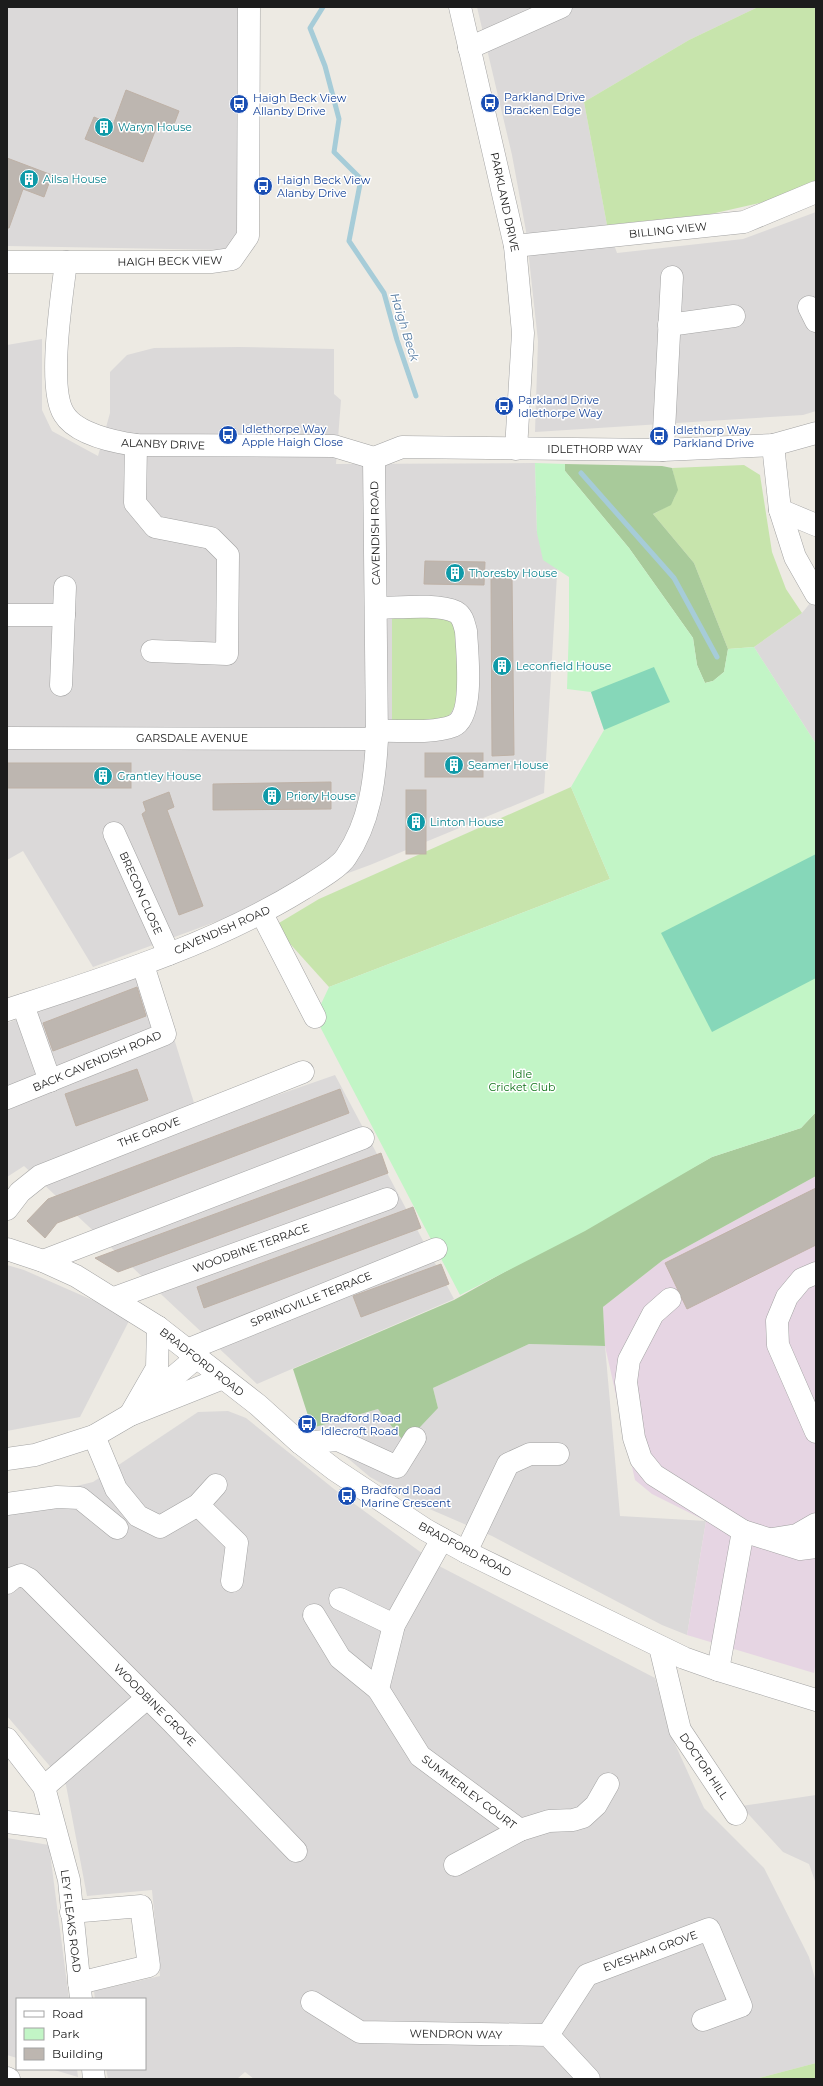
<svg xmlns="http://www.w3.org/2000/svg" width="823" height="2086" viewBox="0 0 823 2086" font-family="Montserrat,sans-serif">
	<rect width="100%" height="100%" fill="#edeae3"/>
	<!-- residential -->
	<g fill="#dbd9d9">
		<path d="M 7,7 L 240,7 L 239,232 L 225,250 L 7,246 Z"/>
		<path d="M 477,7 L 758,7 L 689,40 L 584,102 L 607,225 L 617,253 L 743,239 L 816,212 L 816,411 L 803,415 L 535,432 L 538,341 L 526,231 L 512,155 Z"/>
		<path d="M 42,339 L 42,410 L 52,431 L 98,456 L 110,413 L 110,372 L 127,355 L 154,348 L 239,347 L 334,349 L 334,394 L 341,400 L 336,464 L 535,463 L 537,533 L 559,541 L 544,793 L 370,865 L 93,967 L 23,851 L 7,860 L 7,345 Z"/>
		<path d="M 816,596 L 816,744 L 754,647 L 802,613 Z"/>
		<path d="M 153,971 L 200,1122 L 335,1075 L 454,1299 L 257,1384 L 24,1166 L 7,1177 L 7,1023 Z"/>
		<path d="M 7,1265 L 24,1270 L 131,1317 L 80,1417 L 7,1431 Z"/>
		<path d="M 529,1344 L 605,1346 L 620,1516 L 706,1521 L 687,1635 L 662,1625 L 492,1536 L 418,1504 L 370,1477 L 312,1428 L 378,1409 L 438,1408 L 433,1388 Z"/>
		<path d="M 228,1411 L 246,1418 L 334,1489 L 441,1567 L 655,1678 L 670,1733 L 704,1808 L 764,1868 L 809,1957 L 816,1982 L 816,2063 L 755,2079 L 254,2079 L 245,2072 L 237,2079 L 108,2079 L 106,2069 L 145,2069 L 145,1999 L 95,1999 L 94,1991 L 160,1976 L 152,1890 L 87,1896 L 66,1785 L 7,1716 L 7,1503 L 93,1482 L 198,1412 Z"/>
		<path d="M 816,1795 L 816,1884 L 809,1864 L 783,1852 L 741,1806 Z"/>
		<path d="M 7,1838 L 49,1845 L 69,1999 L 17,1999 L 17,2058 L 7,2055 Z"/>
		<path d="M 51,2069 L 77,2069 L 78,2077 Z"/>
	</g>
	<!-- industrial -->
	<path fill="#e6d5e3" d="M 816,1176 L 816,1661 L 814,1673 L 687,1635 L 706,1521 L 652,1494 L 635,1480 L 605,1346 L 603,1307 L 663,1260 Z"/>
	<!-- grass -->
	<g fill="#c7e4ac">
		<path d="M 758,7 L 816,7 L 816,183 L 764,202 L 711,214 L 607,225 L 584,102 L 689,40 Z"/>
		<path d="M 744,465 L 760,475 L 772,552 L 786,589 L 802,613 L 754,647 L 728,649 L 694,563 L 653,514 C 679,501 679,496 672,468 Z"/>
		<path d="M 392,616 L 442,617 L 456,625 C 457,646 467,708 444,719 C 430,725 408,721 392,721 Z"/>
		<path d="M 571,787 L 610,879 L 329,987 L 274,926 L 319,899 Z"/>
		<path d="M 816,2063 L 816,2079 L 755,2079 Z"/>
	</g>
	<!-- forest -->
	<g fill="#a8ca9a">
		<path d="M 565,464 L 662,466 L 672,468 L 678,490 L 671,505 L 653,514 L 694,563 L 728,649 L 724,672 L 713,681 L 705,683 L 697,665 L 693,638 L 629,548 L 565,471 Z"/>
		<path d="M 816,1112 L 816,1176 L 663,1260 L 603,1307 L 605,1346 L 529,1344 L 433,1388 L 438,1408 L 405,1443 L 378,1409 L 312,1428 L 293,1369 L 454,1300 L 712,1157 L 801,1128 Z"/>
	</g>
	<!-- park -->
	<path fill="#c2f5c6" d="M 535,463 L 565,464 L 565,471 L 629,548 L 693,638 L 697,665 L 705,683 L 713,681 L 724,672 L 728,649 L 754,647 L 816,744 L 816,1112 L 801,1128 L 712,1157 L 585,1231 L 460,1295 L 315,1017 L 329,987 L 610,879 L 571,787 L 604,730 L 591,692 L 567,689 L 569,627 L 569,577 L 543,560 L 537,533 Z"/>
	<!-- pitch -->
	<g fill="#86d7b9">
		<path d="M 654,667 L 670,702 L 604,730 L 591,692 Z"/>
		<path d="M 816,854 L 816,978 L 712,1032 L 661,933 Z"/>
	</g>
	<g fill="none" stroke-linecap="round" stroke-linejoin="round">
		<!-- stream -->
		<g stroke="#a6ccd8" stroke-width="5">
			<path d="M 323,7 L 310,28 L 325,66 L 339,119 L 334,152 L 361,179 L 349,241 L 384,293 L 397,340 L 416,396"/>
			<path d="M 581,473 L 674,578 L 717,657"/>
		</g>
	</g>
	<!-- building -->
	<g fill="#bdb6b0" stroke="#beb1a6">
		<path d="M 126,90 L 179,111 L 171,132 L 157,126 L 143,162 L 85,139 L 94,117 L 113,125 Z"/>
		<path d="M 7,158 L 52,175 L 44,197 L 23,189 L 9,228 L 7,228 Z"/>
		<path d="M 425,561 L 485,562 L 484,585 L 424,584 Z"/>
		<path d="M 512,576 L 514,755 L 492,756 L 491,577 Z"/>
		<rect x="425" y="753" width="58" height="24"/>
		<rect x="7" y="763" width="124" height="25"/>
		<path d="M 331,782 L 331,809 L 213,810 L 213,784 Z"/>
		<rect x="406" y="790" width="20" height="64"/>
		<path d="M 169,792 L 174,807 L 167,810 L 203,906 L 179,915 L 142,814 L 146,811 L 143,802 Z"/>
		<path d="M 137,987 L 146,1016 L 53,1051 L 43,1023 Z"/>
		<path d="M 137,1069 L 148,1100 L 76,1126 L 65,1094 Z"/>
		<path d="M 340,1089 L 349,1113 L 57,1223 L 45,1238 L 27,1221 L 48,1199 Z"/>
		<path d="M 381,1153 L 388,1173 L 118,1272 L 95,1258 Z"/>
		<path d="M 816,1188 L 816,1245 L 687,1309 L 665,1263 Z"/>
		<path d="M 413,1207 L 421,1228 L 204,1308 L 197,1287 Z"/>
		<path d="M 441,1264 L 449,1284 L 361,1317 L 353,1296 Z"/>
	</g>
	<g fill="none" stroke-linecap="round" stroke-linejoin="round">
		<defs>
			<g id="minor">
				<path d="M 460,7 L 515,246 L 523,333 L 516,449"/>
				<path d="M 469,48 L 561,7"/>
				<path d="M 515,246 L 744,222 L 816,192"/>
				<path d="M 7,262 L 211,262 L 232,259 L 248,236 L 249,7"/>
				<path d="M 66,262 C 62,296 47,388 64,414 C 76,434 115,442 136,445 L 334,446 L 374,458"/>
				<path d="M 809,307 L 816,321"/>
				<path d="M 669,325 L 734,316"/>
				<path d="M 136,445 L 135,503 L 155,527 L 211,538 L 228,555 L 227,654 L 152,651"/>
				<path d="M 773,445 L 780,510 L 795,557 L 816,594"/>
				<path d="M 663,450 L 672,277"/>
				<path d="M 374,458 L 402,447 L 663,450 L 773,445 L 816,433"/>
				<path d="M 780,510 L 816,525"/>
				<path d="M 376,608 C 398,608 437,603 456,612 C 463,616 464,624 466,631 C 467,652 475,717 453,726 C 432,734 399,730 376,731"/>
				<path d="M 7,615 L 64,615"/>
				<path d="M 61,685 L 65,587"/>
				<path d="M 7,738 L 377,739"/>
				<path d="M 114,833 L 169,954"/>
				<path d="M 262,914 L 315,1017"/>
				<path d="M 23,1005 L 50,1081"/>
				<path d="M 7,1010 C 108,977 212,945 303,889 C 314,882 339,868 346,857 C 370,822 375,780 377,739 L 374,458"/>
				<path d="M 7,1098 L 165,1034 L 143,965"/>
				<path d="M 7,1209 L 20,1192 L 40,1176 L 303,1072"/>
				<path d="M 7,1249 L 43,1261 L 76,1276 L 158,1327 L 258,1405 L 300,1443 L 335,1470 L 426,1530 L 466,1552 L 684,1658 L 718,1670 L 816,1700"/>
				<path d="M 43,1261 L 363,1138"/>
				<path d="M 816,1273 L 802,1279 L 787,1297 L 777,1321 L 778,1345 L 816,1432"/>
				<path d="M 114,1298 L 387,1199"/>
				<path d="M 670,1299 L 653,1314 L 629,1360 L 626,1382 L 634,1438 L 641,1459 L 654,1475 L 743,1531 L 800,1549 L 816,1547"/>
				<path d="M 187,1350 L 436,1249"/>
				<path d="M 143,1403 L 196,1358"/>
				<path d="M 130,1415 L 157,1368 L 158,1327"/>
				<path d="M 94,1436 L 116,1489 L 138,1516 L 160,1527 L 198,1505 L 216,1485"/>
				<path d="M 300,1443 L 338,1440 L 397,1467 L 415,1438"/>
				<path d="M 7,1459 L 35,1455 L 94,1436 L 130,1415 L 223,1378"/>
				<path d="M 7,1504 L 57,1497 L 80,1498 L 117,1528"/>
				<path d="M 198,1505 L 237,1543 L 232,1581"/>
				<path d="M 442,1539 L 394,1625 L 378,1689 L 420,1756 L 520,1830"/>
				<path d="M 772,1539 L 797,1535 L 816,1524"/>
				<path d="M 466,1552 L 508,1464 L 530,1454 L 558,1454"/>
				<path d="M 7,1583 L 13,1578 L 21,1575 L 29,1579 L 172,1722 L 296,1851"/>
				<path d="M 340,1599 L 394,1625"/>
				<path d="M 314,1615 L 340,1658 L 378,1689"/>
				<path d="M 660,1647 L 680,1730 L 736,1814"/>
				<path d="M 718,1670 L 743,1531"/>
				<path d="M 7,1739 L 44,1787 L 69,1880 L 81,1999"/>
				<path d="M 44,1787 L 147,1698"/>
				<path d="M 7,1822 L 54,1828"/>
				<path d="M 455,1865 L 520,1830 L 549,1821 L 573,1820 L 583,1817 L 596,1805 L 608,1784"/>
				<path d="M 71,1912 L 141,1906 L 149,1966 L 79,1983"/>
				<path d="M 312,2002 L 360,2032 L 548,2035 L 589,2079"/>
				<path d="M 548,2035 L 587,1975 L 709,1929 L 741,2006 L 703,2020"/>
				<path d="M 93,2069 L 94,2079"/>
				<path d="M 7,2078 L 9,2079"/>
			</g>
		</defs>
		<!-- minor casing -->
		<use href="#minor" stroke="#a3a3a3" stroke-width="23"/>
		<!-- minor -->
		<use href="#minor" stroke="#fff" stroke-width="22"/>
	</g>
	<!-- icons -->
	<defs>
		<symbol id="bus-disc" viewBox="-11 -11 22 22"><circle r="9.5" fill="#1a4fb4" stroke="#fff"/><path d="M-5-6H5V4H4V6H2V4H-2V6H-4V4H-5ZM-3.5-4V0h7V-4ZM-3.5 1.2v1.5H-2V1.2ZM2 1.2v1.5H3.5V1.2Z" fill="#fff"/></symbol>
		<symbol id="building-disc" viewBox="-11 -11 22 22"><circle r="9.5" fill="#0f9aa8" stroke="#fff"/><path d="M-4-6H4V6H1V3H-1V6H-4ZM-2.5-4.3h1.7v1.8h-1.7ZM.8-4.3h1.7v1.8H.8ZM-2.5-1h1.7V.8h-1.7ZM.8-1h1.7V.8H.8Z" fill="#fff"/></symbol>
	</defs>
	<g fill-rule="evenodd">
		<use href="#bus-disc" x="479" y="92" width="22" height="22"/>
		<use href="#bus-disc" x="228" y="93" width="22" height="22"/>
		<use href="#building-disc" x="93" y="116" width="22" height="22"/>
		<use href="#building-disc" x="18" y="168" width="22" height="22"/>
		<use href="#bus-disc" x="252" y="175" width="22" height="22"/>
		<use href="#bus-disc" x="493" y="395" width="22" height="22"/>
		<use href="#bus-disc" x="217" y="424" width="22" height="22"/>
		<use href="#bus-disc" x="648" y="425" width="22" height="22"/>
		<use href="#building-disc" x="444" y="562" width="22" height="22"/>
		<use href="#building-disc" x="491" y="655" width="22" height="22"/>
		<use href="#building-disc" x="443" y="754" width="22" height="22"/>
		<use href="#building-disc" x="92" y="765" width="22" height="22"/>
		<use href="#building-disc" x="261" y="785" width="22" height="22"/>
		<use href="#building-disc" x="405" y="811" width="22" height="22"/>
		<use href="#bus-disc" x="296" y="1413" width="22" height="22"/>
		<use href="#bus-disc" x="336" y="1485" width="22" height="22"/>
	</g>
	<g text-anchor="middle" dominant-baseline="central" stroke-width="3" stroke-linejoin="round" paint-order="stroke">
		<!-- transit labels -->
		<g font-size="11" fill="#164399" stroke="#fff" text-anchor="start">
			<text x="504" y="97">Parkland Drive<tspan x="504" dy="13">Bracken Edge</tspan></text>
			<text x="253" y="98">Haigh Beck View<tspan x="253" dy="13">Allanby Drive</tspan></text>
			<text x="277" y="180">Haigh Beck View<tspan x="277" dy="13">Alanby Drive</tspan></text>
			<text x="518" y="400">Parkland Drive<tspan x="518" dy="13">Idlethorpe Way</tspan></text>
			<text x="242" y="429">Idlethorpe Way<tspan x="242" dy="13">Apple Haigh Close</tspan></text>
			<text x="673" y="430">Idlethorp Way<tspan x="673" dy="13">Parkland Drive</tspan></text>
			<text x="321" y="1418">Bradford Road<tspan x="321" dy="13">Idlecroft Road</tspan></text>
			<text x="361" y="1490">Bradford Road<tspan x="361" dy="13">Marine Crescent</tspan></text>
		</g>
		<!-- culture labels -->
		<g font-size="11" fill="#0d838f" stroke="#fff" text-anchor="start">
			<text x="118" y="127">Waryn House</text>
			<text x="43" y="179">Ailsa House</text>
			<text x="469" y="573">Thoresby House</text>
			<text x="516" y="666">Leconfield House</text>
			<text x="468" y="765">Seamer House</text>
			<text x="117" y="776">Grantley House</text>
			<text x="286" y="796">Priory House</text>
			<text x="430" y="822">Linton House</text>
		</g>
		<!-- street labels -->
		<g font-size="11" fill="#1c1c1c" stroke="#fff">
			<text transform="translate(505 202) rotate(78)">PARKLAND DRIVE</text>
			<text transform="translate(668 230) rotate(-6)">BILLING VIEW</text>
			<text transform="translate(170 261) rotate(-1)">HAIGH BECK VIEW</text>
			<text transform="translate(163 444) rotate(2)">ALANBY DRIVE</text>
			<text x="595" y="449">IDLETHORP WAY</text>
			<text transform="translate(375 533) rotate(-91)">CAVENDISH ROAD</text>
			<text x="192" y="738">GARSDALE AVENUE</text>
			<text transform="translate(141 893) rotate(66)">BRECON CLOSE</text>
			<text transform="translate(222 930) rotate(-24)">CAVENDISH ROAD</text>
			<text transform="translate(97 1061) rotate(-23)">BACK CAVENDISH ROAD</text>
			<text transform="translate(149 1132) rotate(-21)">THE GROVE</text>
			<text transform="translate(251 1248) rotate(-20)">WOODBINE TERRACE</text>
			<text transform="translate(311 1299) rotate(-22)">SPRINGVILLE TERRACE</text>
			<text transform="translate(202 1362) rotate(38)">BRADFORD ROAD</text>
			<text transform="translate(465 1549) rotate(28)">BRADFORD ROAD</text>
			<text transform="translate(155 1705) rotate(45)">WOODBINE GROVE</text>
			<text transform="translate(704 1766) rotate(56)">DOCTOR HILL</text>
			<text transform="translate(469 1792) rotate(37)">SUMMERLEY COURT</text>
			<text transform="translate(71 1921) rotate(83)">LEY FLEAKS ROAD</text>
			<text transform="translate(650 1951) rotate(-20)">EVESHAM GROVE</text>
			<text transform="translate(456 2034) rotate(1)">WENDRON WAY</text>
		</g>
		<!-- park labels -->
		<g font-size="11" fill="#12731b" stroke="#fff">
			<text x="522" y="1074">Idle<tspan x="522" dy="13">Cricket Club</tspan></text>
		</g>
		<!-- water labels -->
		<g font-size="12" font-style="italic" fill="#4d759e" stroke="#fff">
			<text transform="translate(405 327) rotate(73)">Haigh Beck</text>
		</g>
	</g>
	<!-- border -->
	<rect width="823" height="2086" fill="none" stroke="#1c1c1c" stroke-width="16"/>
	<!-- legend -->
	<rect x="16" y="1998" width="130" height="72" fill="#ffffff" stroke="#a4a4a4"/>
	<rect x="24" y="2011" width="20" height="6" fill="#ffffff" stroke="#a4a4a4"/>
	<text x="52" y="2018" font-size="12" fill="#1c1c1c">Road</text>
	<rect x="24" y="2028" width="20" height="12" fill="#c2f5c6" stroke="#a4a4a4"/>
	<text x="52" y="2038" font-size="12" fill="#1c1c1c">Park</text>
	<rect x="24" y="2048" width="20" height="12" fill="#bdb6b0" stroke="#a4a4a4"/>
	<text x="52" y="2058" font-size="12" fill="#1c1c1c">Building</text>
</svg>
